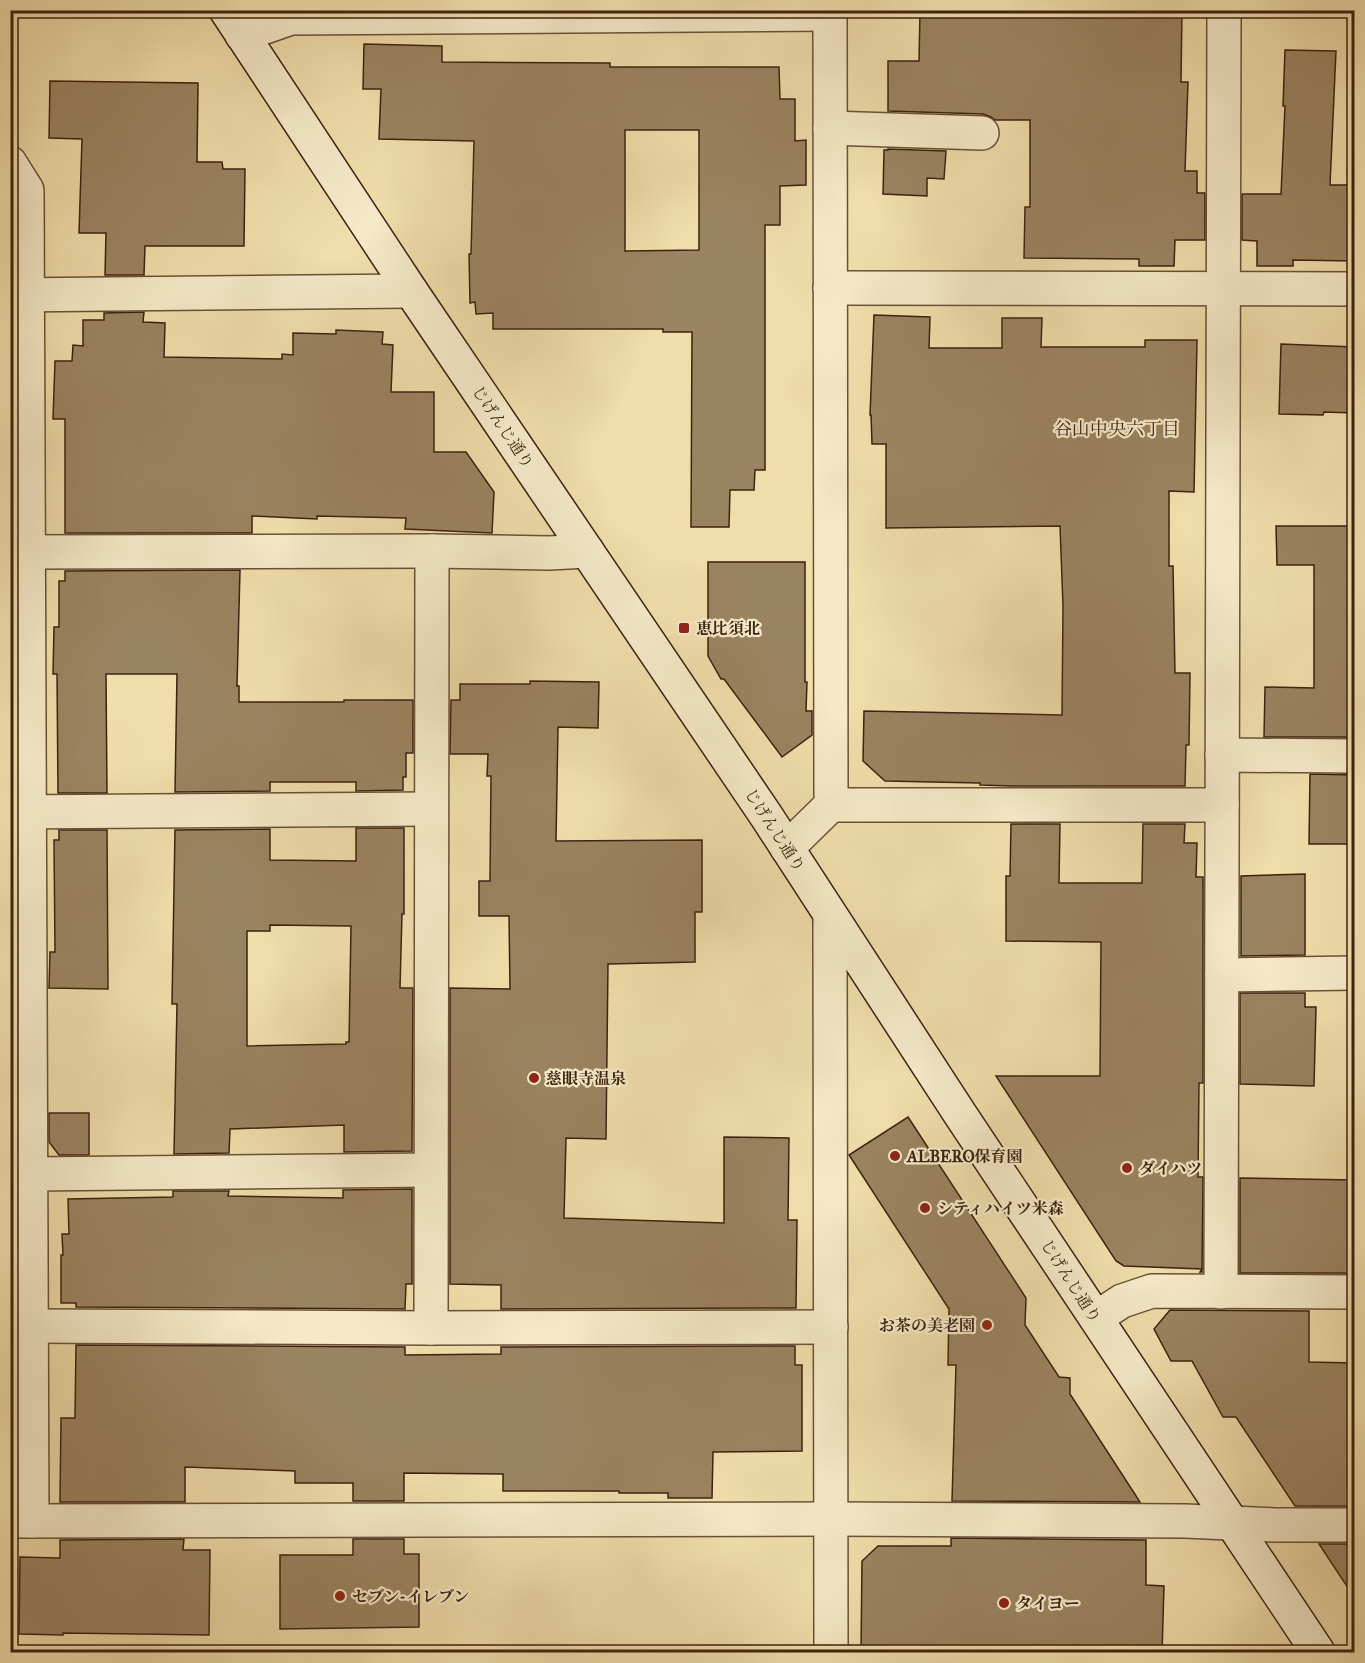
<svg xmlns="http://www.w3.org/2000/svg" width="1365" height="1663" viewBox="0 0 1365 1663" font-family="'IM FELL Great Primer','Noto Serif JP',serif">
	<rect width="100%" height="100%" fill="#efddaa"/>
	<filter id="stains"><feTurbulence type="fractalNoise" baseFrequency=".00333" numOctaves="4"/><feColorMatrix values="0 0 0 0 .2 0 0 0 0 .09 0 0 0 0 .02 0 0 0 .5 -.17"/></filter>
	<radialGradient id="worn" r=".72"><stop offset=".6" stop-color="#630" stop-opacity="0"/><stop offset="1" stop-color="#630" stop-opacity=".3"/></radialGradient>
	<!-- building -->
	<g fill="#9a8360" stroke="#3e2210" stroke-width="1.5" fill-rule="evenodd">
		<path d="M 920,10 L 1182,10 L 1181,82 L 1188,82 L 1185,171 L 1197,171 L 1197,193 L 1205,193 L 1205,240 L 1175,240 L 1174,266 L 1139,266 L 1139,259 L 1024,258 L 1025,207 L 1030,207 L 1030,120 L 995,120 L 991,117 L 983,114 L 888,111 L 888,61 L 919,61 Z"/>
		<path d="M 364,44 L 442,46 L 442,62 L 610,63 L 610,67 L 779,67 L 780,99 L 795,99 L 795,141 L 806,140 L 806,185 L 780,186 L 780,225 L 765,225 L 765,470 L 755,470 L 754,490 L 730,490 L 729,527 L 691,527 L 692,332 L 663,332 L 663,329 L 493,329 L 493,313 L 476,314 L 475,302 L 470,303 L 469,254 L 471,254 L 474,141 L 379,139 L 381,89 L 363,89 ZM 625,130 L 699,130 L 699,250 L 625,251 Z"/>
		<path d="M 1285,50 L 1336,51 L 1330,185 L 1354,185 L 1354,261 L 1293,260 L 1293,266 L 1257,266 L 1257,241 L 1242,240 L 1242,194 L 1281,194 L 1285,106 L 1283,106 Z"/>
		<path d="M 50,81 L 198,83 L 197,162 L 222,162 L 223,169 L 245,169 L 244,246 L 145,246 L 144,275 L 105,275 L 106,233 L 79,233 L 82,139 L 49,138 Z"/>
		<path d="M 888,149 L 946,151 L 944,179 L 927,178 L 927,196 L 883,194 L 884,150 L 888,150 Z"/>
		<path d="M 144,312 L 143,322 L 165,323 L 164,357 L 282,359 L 282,354 L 293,355 L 293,333 L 336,334 L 336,330 L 383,332 L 382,344 L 393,345 L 391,392 L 434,392 L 434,452 L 466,452 L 494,492 L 492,533 L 405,529 L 406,518 L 317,516 L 317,519 L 252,516 L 252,533 L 65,533 L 65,419 L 53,419 L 55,361 L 72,361 L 73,345 L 83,346 L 83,320 L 104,320 L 104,313 Z"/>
		<path d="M 874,315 L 930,317 L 929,348 L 1002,348 L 1002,318 L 1042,318 L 1041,347 L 1145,347 L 1145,340 L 1197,340 L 1194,492 L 1169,491 L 1169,566 L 1173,566 L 1175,673 L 1190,673 L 1189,745 L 1186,745 L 1185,786 L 1012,786 L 980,785 L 980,783 L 885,781 L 863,761 L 864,711 L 1062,715 L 1063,606 L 1060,526 L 886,528 L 886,444 L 872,444 L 871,415 L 870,415 Z"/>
		<path d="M 1281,344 L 1354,347 L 1354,413 L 1324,412 L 1323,415 L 1279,414 Z"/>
		<path d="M 1276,526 L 1354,526 L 1354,737 L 1264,737 L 1265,687 L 1314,688 L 1314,565 L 1277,565 Z"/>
		<path d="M 708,562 L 805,562 L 805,682 L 807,682 L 806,711 L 812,711 L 812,735 L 782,757 L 724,679 L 721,679 L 708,656 Z"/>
		<path d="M 240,570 L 237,686 L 239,686 L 239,702 L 344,702 L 344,700 L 413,700 L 413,753 L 406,753 L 406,777 L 403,777 L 403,790 L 356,791 L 356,782 L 270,782 L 270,791 L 175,792 L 177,674 L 106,674 L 107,793 L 58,793 L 57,674 L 53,674 L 54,627 L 59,627 L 59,581 L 65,581 L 65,571 Z"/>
		<path d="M 530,681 L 599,682 L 598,728 L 558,727 L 556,841 L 702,840 L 702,912 L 695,912 L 695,962 L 608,964 L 606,1139 L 566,1138 L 564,1218 L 724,1223 L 724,1137 L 789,1138 L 788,1220 L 797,1220 L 796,1308 L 501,1309 L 501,1285 L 450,1284 L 450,988 L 510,989 L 509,916 L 479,916 L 479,881 L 490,881 L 491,776 L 487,776 L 488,754 L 450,754 L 451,700 L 460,700 L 460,684 L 530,684 Z"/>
		<path d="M 1310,774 L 1354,775 L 1354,844 L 1309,844 Z"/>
		<path d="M 1011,824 L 1060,824 L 1059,883 L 1142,883 L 1143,824 L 1185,824 L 1184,843 L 1197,843 L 1196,877 L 1203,877 L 1203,1083 L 1199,1083 L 1198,1177 L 1203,1177 L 1202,1272 L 1200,1272 L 1202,1269 L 1124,1266 L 1116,1261 L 996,1076 L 1100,1076 L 1101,942 L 1006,941 L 1006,876 L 1010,876 Z"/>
		<path d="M 356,828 L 404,828 L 404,914 L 402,914 L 400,988 L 413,988 L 412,1151 L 344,1152 L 344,1125 L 230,1129 L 229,1153 L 174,1154 L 177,1004 L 172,1004 L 175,830 L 270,829 L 270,860 L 356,861 ZM 270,925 L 351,926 L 349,1042 L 346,1042 L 346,1044 L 247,1046 L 247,931 L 270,931 Z"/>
		<path d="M 59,830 L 107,830 L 108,989 L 49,988 L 50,952 L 55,952 L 54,840 L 59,840 Z"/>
		<path d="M 1305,874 L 1305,955 L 1241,956 L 1241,876 Z"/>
		<path d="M 1240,993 L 1305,993 L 1305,1007 L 1316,1007 L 1314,1086 L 1240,1084 Z"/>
		<path d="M 49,1113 L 89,1113 L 89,1155 L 59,1155 L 49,1142 Z"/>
		<path d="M 908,1117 L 1026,1298 L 1025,1325 L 1059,1377 L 1070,1378 L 1070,1394 L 1140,1502 L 952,1501 L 956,1365 L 948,1365 L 949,1309 L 849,1155 Z"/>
		<path d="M 1240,1178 L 1354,1180 L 1354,1273 L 1240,1273 Z"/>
		<path d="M 412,1189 L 412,1284 L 406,1284 L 405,1309 L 76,1307 L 76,1303 L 61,1303 L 61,1255 L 63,1255 L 62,1234 L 69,1234 L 68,1199 L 173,1197 L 173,1191 L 229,1191 L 228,1196 L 343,1198 L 343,1190 Z"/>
		<path d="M 1170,1310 L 1309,1311 L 1309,1362 L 1354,1363 L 1354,1506 L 1295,1506 L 1236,1417 L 1223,1417 L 1192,1361 L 1171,1361 L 1154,1329 Z"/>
		<path d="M 76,1345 L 405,1347 L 405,1355 L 501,1354 L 501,1347 L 795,1346 L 795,1365 L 802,1365 L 802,1451 L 713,1452 L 712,1498 L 668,1498 L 668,1493 L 619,1493 L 619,1491 L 503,1491 L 503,1474 L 404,1473 L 404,1501 L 353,1501 L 353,1483 L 295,1483 L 295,1471 L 185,1467 L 185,1502 L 60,1502 L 61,1418 L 75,1418 Z"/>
		<path d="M 951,1538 L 1146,1540 L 1146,1585 L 1164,1586 L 1162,1653 L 861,1653 L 862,1561 L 878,1546 L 951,1546 Z"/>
		<path d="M 184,1539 L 183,1550 L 210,1550 L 209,1635 L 63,1633 L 63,1635 L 19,1634 L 20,1557 L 60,1558 L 60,1540 Z"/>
		<path d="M 353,1539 L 404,1539 L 404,1554 L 419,1554 L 419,1627 L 280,1629 L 280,1555 L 353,1555 Z"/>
		<path d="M 1319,1544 L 1354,1544 L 1354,1597 Z"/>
	</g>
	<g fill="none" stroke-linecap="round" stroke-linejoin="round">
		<defs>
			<g id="street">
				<path d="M 242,35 L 291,18 L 830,14"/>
				<path d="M 830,128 L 982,133"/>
				<path d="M 10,163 L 27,190 L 32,1521"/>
				<path d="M 830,288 L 1354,289"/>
				<path d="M 10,295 L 411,291"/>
				<path d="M 10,552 L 432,551 L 549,553 L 587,551"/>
				<path d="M 1222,755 L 1354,756"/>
				<path d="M 831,805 L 1222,805"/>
				<path d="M 10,812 L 431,809"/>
				<path d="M 787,848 L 831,805 L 830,10"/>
				<path d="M 830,915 L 831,1652"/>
				<path d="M 1222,975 L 1354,973"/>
				<path d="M 31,1174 L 430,1170"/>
				<path d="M 1221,1292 L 1224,10"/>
				<path d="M 1096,1318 L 1122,1301 L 1152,1291 L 1354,1292"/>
				<path d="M 31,1326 L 431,1328 L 831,1327"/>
				<path d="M 431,1328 L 432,551"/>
				<path d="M 10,1521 L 831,1519 L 1185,1521 L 1275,1525 L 1354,1525"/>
			</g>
			<path id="secondary" d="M 226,10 L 411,291 L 767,817 L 960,1114 L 1318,1652"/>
		</defs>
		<!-- street casing -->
		<use href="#street" stroke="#6a5136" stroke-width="36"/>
		<!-- secondary casing -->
		<use href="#secondary" stroke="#3e2210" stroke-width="36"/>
		<!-- street -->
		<use href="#street" stroke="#f5e9c8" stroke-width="33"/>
		<!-- secondary -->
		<use href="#secondary" stroke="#f5e9c8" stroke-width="33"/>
	</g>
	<!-- markers -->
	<g fill="#8f2418" stroke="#f5e9c8" stroke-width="2">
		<rect x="678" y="622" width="12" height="12" rx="3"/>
		<circle cx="534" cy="1078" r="6"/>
		<circle cx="895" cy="1156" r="6"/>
		<circle cx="1127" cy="1168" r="6"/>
		<circle cx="925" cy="1208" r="6"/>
		<circle cx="987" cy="1325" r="6"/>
		<circle cx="340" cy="1596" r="6"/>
		<circle cx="1004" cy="1603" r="6"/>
	</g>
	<g text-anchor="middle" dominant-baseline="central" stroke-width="4.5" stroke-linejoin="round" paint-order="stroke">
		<!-- street labels -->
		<g font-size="16" fill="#3e2210" stroke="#f5e9c8">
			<text transform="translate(503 427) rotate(56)">じげんじ通り</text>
			<text transform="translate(775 830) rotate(57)">じげんじ通り</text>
			<text transform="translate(1071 1281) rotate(57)">じげんじ通り</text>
		</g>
		<!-- poi labels -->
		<g font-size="16" font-weight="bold" fill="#3e2210" stroke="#f5e9c8" text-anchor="start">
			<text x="696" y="628">恵比須北</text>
			<text x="546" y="1078">慈眼寺温泉</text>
			<text x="907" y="1156">ALBERO保育園</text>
			<text x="1139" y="1168">ダイハツ</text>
			<text x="937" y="1208">シティハイツ米森</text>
			<text x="975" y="1325" text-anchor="end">お茶の美老園</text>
			<text x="352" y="1596">セブン-イレブン</text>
			<text x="1016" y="1603">タイヨー</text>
		</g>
		<!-- neighbourhood labels -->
		<g font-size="18" fill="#3e2210" stroke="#f5e9c8">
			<text x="1117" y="429">谷山中央六丁目</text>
		</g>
	</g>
	<!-- margin -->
	<rect width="1365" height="1663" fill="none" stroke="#efddaa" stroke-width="36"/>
	<rect x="12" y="12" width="1341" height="1639" fill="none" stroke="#3e2210" stroke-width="3"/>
	<rect x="18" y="18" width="1329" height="1627" fill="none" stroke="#3e2210" stroke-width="1.5"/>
	<rect width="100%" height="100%" filter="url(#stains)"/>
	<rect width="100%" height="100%" fill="url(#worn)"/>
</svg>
